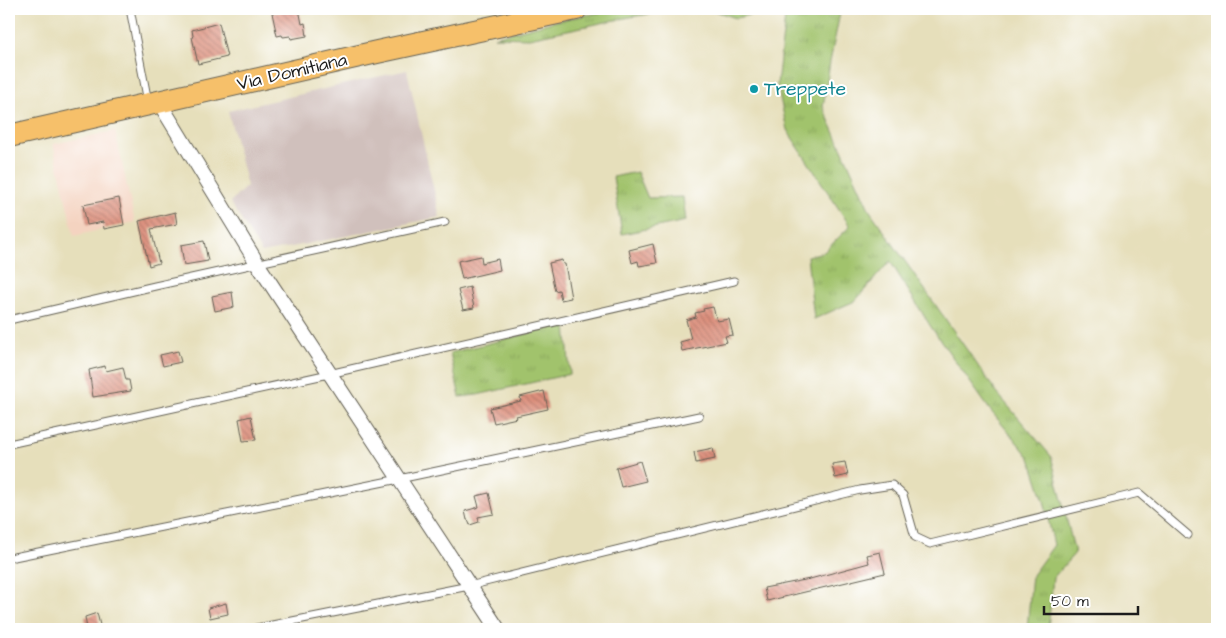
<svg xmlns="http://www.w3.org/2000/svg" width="1226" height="638" viewBox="0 0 1226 638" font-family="'Architects Daughter',sans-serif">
	<defs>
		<pattern id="grass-tufts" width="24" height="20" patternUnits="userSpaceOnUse" patternTransform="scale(1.25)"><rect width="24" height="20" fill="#a1c36c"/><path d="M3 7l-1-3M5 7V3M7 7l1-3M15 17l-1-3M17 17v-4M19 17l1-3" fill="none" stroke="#8aa75d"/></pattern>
		<pattern id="building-back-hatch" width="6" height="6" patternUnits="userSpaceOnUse" patternTransform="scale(1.25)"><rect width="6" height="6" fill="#dd907d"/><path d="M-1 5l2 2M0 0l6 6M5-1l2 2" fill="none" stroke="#b27566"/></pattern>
	</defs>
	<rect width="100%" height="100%" fill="#fff"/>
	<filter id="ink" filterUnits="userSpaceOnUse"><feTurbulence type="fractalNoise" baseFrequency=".02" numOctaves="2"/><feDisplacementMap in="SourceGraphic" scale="10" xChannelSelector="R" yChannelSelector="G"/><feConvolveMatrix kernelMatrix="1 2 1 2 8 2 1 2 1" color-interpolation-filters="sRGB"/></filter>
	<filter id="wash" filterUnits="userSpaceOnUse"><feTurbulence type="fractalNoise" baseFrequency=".0096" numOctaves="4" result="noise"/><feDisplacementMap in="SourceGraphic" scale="20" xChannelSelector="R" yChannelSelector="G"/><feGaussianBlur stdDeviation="1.12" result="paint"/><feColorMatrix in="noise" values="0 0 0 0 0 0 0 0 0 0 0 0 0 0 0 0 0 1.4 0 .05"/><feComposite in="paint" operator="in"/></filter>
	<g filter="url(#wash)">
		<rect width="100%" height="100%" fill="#e6dfbb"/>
		<!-- built -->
		<path fill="#f4d3c0" d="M 115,131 L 135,222 L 74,236 L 53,144 Z"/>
		<!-- industrial -->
		<path fill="#d0c0bc" d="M 407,70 L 440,217 L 262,253 L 230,202 L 247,186 L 228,111 Z"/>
		<!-- grass -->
		<g fill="url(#grass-tufts)" stroke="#5e7044">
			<path d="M 620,9 L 683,9 L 630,17 L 529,38 L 494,37 L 560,20 Z"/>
			<path d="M 709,9 L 775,9 L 736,18 Z"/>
			<path d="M 786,9 L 843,9 L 840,13 L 830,62 L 823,107 L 870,211 L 997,393 L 1051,456 L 1075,553 L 1053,578 L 1048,629 L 1027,629 L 1032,575 L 1054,545 L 1044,501 L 1030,458 L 990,410 L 931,327 L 890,261 L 855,301 L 814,319 L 807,256 L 824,252 L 850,226 L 787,130 L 777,84 Z"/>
			<path d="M 637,172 L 648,198 L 683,197 L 686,221 L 622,234 L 613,177 Z"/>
			<path d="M 566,324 L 570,374 L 477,395 L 460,397 L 450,353 Z"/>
		</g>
		<g id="blocks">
			<!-- building -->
			<g fill="url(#building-back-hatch)">
				<path d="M 299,9 L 302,24 L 305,23 L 307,36 L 291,39 L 290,36 L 283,37 L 282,35 L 277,36 L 272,13 Z"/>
				<path d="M 219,23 L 227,57 L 198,64 L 192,37 L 193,36 L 192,30 Z"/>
				<path d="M 119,198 L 124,225 L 104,229 L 103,222 L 87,225 L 83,205 Z"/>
				<path d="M 175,212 L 177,224 L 151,229 L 159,263 L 149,266 L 139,221 Z"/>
				<path d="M 204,241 L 208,261 L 184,265 L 181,245 Z"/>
				<path d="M 653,244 L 657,263 L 639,266 L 638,261 L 632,263 L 629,250 Z"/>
				<path d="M 481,256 L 482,263 L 498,259 L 500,270 L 462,279 L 458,261 Z"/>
				<path d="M 562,260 L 563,264 L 565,264 L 571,298 L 561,300 L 559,290 L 555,291 L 549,263 Z"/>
				<path d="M 470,287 L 474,308 L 463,310 L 458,290 Z"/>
				<path d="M 232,292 L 234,307 L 215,311 L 212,296 Z"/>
				<path d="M 713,307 L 717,321 L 729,319 L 733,335 L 725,336 L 727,342 L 682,351 L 680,342 L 691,339 L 686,320 L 696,317 L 695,313 L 704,311 L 703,309 Z"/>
				<path d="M 178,351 L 181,362 L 163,366 L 160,355 Z"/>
				<path d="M 105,366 L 106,371 L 123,367 L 126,380 L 129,380 L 131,391 L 93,397 L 89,370 Z"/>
				<path d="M 544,391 L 548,409 L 516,416 L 517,418 L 494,423 L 490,408 L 521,401 L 520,397 Z"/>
				<path d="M 251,416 L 256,440 L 243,441 L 239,419 Z"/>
				<path d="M 713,448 L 715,459 L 696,463 L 694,452 Z"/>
				<path d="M 640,461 L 646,481 L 621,487 L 616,468 Z"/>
				<path d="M 845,462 L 848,475 L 835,478 L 832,464 Z"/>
				<path d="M 489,493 L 494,514 L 478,517 L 479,522 L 470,525 L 468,520 L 467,520 L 465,511 L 479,507 L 476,496 Z"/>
				<path d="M 880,552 L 885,573 L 767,601 L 764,588 L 810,579 L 869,563 L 867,555 Z"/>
				<path d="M 226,603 L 228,614 L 210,618 L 208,608 Z"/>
				<path d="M 97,613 L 101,629 L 87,629 L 85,617 Z"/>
			</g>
		</g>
	</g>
	<g filter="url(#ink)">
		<use href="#blocks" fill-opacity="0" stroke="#636054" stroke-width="1"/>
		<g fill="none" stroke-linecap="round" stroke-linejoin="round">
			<defs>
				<g id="lane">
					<path d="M 130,9 L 148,102"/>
					<path d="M 9,320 L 155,286 L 445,222"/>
					<path d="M 9,444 L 329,374 L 734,281"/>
					<path d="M 14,557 L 399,479 L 699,416"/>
					<path d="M 252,629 L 469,586 L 860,490 L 892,485 L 903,495 L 915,537 L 930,544 L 1139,493 L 1188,535"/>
				</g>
				<path id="street" d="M 159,102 L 257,263 L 498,629"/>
				<path id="primary" d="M 9,136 L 377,52 L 576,9"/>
			</defs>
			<!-- lane casing -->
			<use href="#lane" stroke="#636054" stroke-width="9"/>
			<!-- street casing -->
			<use href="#street" stroke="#636054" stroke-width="16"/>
			<!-- primary casing -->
			<use href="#primary" stroke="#636054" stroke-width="24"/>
			<!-- lane -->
			<use href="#lane" stroke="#fff" stroke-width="7"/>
			<!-- street -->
			<use href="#street" stroke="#fff" stroke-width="14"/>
			<!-- primary -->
			<use href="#primary" stroke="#f6c06b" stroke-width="22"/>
		</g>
	</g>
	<!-- markers -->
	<circle fill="#0f9aa8" stroke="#fff" stroke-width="2" cx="754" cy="89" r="5"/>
	<g text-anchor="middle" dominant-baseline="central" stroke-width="4" stroke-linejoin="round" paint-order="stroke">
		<!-- street labels -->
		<g font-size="19" fill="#1c1c1c" stroke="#fff">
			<text transform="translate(292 72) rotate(-13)">Via Domitiana</text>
		</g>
		<!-- culture labels -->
		<g font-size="19" fill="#0d838f" stroke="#fff" text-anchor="start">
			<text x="764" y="89">Treppete</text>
		</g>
	</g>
	<!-- margin -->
	<rect width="1226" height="638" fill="none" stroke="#fff" stroke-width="30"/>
	<!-- scale -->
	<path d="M1044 606v8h94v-8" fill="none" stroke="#1c1c1c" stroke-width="2.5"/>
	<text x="1051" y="606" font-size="15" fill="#1c1c1c" stroke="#ffffff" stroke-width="4" paint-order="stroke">50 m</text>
</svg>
